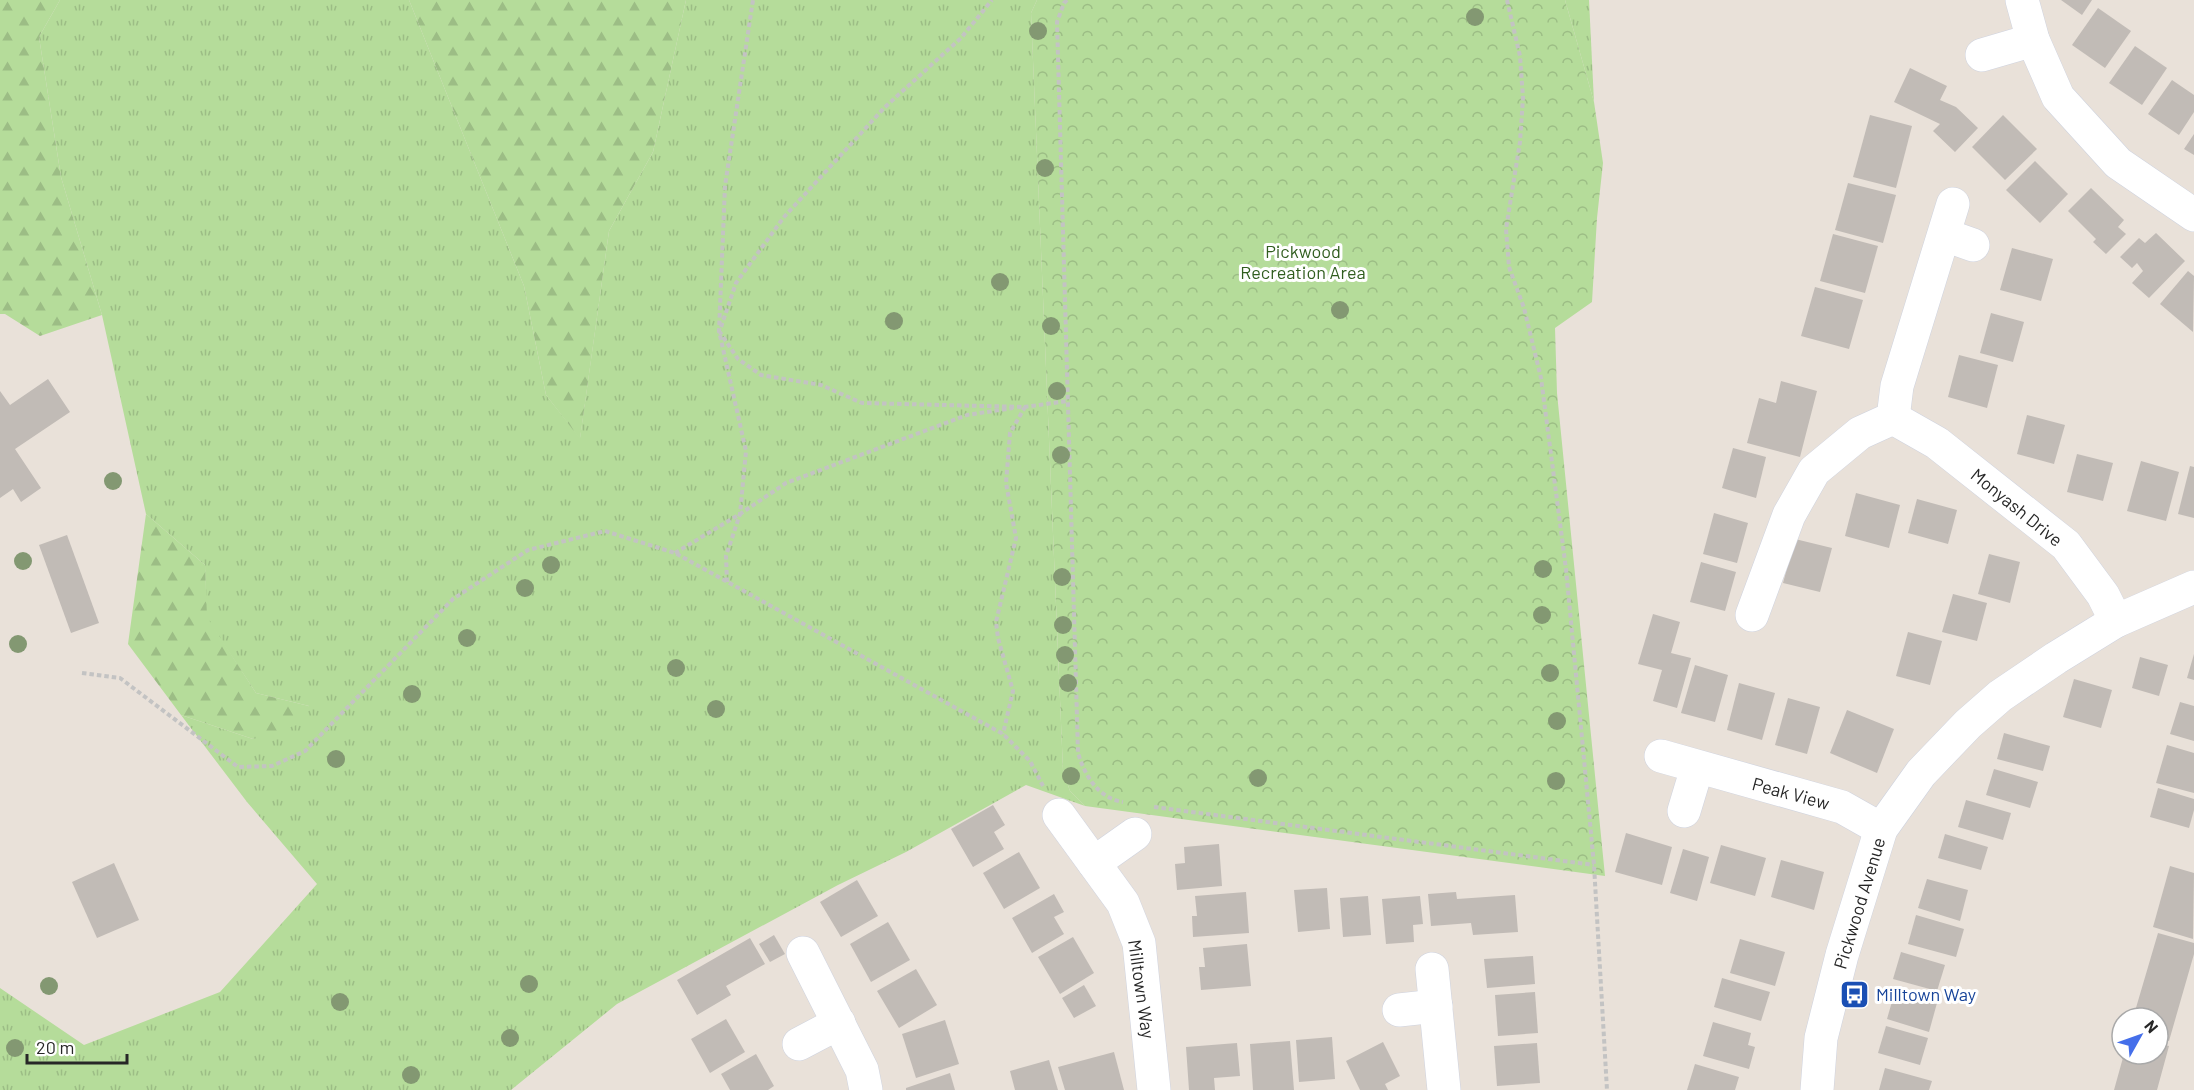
<svg xmlns="http://www.w3.org/2000/svg" width="2194" height="1090" viewBox="0 0 2194 1090" font-family="Barlow,sans-serif">
	<defs>
		<pattern id="grass-tufts" width="24" height="20" patternUnits="userSpaceOnUse" patternTransform="scale(1.5)"><rect width="24" height="20" fill="#b5dc9a"/><path d="M3 7l-1-3M5 7V3M7 7l1-3M15 17l-1-3M17 17v-4M19 17l1-3" fill="none" stroke="#9cbd85"/></pattern>
		<pattern id="forest-firs" width="22" height="20" patternUnits="userSpaceOnUse" patternTransform="scale(1.5)"><rect width="22" height="20" fill="#b5dc9a"/><path d="M5 1l3.5 6h-7zM16 11l3.5 6h-7z" fill="#9cbd85"/></pattern>
		<pattern id="park-crowns" width="20" height="18" patternUnits="userSpaceOnUse" patternTransform="scale(1.5)"><rect width="20" height="18" fill="#b5dc9a"/><path d="M2 6a3 3 0 1 1 6 0M12 15a3 3 0 1 1 6 0" fill="none" stroke="#9cbd85"/></pattern>
	</defs>
	<rect width="100%" height="100%" fill="#e9e1d9"/>
	<!-- grass -->
	<g fill="url(#grass-tufts)">
		<path d="M 60,0 L 409,0 L 524,286 L 546,395 L 580,438 L 609,231 L 653,152 L 686,0 L 1037,0 L 1031,13 L 1063,770 L 1070,791 L 1085,806 L 1026,785 L 906,852 L 838,885 L 617,1004 L 511,1090 L 0,1090 L 0,988 L 84,1045 L 220,992 L 317,884 L 247,802 L 181,715 L 253,739 L 309,706 L 256,693 L 206,617 L 205,565 L 146,514 L 102,315 L 61,177 L 39,37 Z"/>
		<path d="M 1565,0 L 1589,0 L 1594,102 Z"/>
	</g>
	<!-- forest -->
	<g fill="url(#forest-firs)">
		<path d="M 0,0 L 60,0 L 39,37 L 61,177 L 102,315 L 40,336 L 5,314 L 0,314 Z"/>
		<path d="M 409,0 L 686,0 L 653,152 L 609,231 L 580,439 L 546,395 L 524,286 Z"/>
		<path d="M 146,514 L 205,565 L 207,617 L 256,693 L 309,706 L 300,724 L 253,739 L 181,715 L 128,644 Z"/>
	</g>
	<!-- park -->
	<path fill="url(#park-crowns)" d="M 1037,0 L 1565,0 L 1594,102 L 1603,163 L 1597,218 L 1592,302 L 1555,328 L 1557,393 L 1605,876 L 1085,806 L 1070,791 L 1063,770 L 1031,13 Z"/>
	<!-- building -->
	<g fill="#c1bbb6">
		<path d="M 2061,0 L 2092,0 L 2082,15 Z"/>
		<path d="M 2098,8 L 2131,31 L 2105,68 L 2072,45 Z"/>
		<path d="M 2135,46 L 2167,68 L 2142,105 L 2109,83 Z"/>
		<path d="M 1910,68 L 1947,86 L 1940,100 L 1956,107 L 1978,128 L 1955,152 L 1933,131 L 1940,124 L 1894,102 Z"/>
		<path d="M 2172,80 L 2194,95 L 2194,112 L 2179,135 L 2148,114 Z"/>
		<path d="M 1870,115 L 1912,126 L 1896,188 L 1853,177 Z"/>
		<path d="M 2003,115 L 2037,149 L 2005,180 L 1972,147 Z"/>
		<path d="M 2194,134 L 2194,155 L 2184,149 Z"/>
		<path d="M 2035,161 L 2068,194 L 2040,223 L 2006,190 Z"/>
		<path d="M 1848,183 L 1896,195 L 1883,243 L 1835,230 Z"/>
		<path d="M 2091,188 L 2124,220 L 2118,227 L 2126,234 L 2106,254 L 2093,242 L 2096,239 L 2068,211 Z"/>
		<path d="M 2156,233 L 2185,261 L 2149,298 L 2132,283 L 2143,271 L 2137,263 L 2132,268 L 2120,257 L 2139,238 L 2145,243 Z"/>
		<path d="M 1833,234 L 1878,246 L 1865,293 L 1820,281 Z"/>
		<path d="M 2012,248 L 2053,259 L 2041,301 L 2000,290 Z"/>
		<path d="M 2188,271 L 2194,276 L 2193,332 L 2160,304 Z"/>
		<path d="M 1815,287 L 1863,300 L 1849,349 L 1801,336 Z"/>
		<path d="M 1991,313 L 2024,322 L 2013,362 L 1980,353 Z"/>
		<path d="M 1959,355 L 1998,365 L 1987,408 L 1948,397 Z"/>
		<path d="M 48,379 L 70,412 L 15,449 L 41,488 L 21,502 L 13,489 L 0,498 L 0,391 L 10,405 Z"/>
		<path d="M 1781,381 L 1817,391 L 1800,457 L 1747,443 L 1759,398 L 1776,403 Z"/>
		<path d="M 2027,415 L 2065,425 L 2054,464 L 2017,454 Z"/>
		<path d="M 1733,448 L 1766,457 L 1756,498 L 1722,488 Z"/>
		<path d="M 2077,454 L 2113,463 L 2103,501 L 2067,492 Z"/>
		<path d="M 2141,461 L 2179,472 L 2166,521 L 2127,511 Z"/>
		<path d="M 2190,466 L 2194,467 L 2194,518 L 2178,514 Z"/>
		<path d="M 1856,493 L 1900,505 L 1889,548 L 1845,536 Z"/>
		<path d="M 1917,499 L 1957,510 L 1948,544 L 1908,533 Z"/>
		<path d="M 1714,513 L 1748,523 L 1737,563 L 1703,554 Z"/>
		<path d="M 67,535 L 99,623 L 71,633 L 39,545 Z"/>
		<path d="M 1795,539 L 1832,548 L 1820,592 L 1783,583 Z"/>
		<path d="M 1989,554 L 2020,562 L 2010,603 L 1978,594 Z"/>
		<path d="M 1701,562 L 1736,572 L 1725,611 L 1690,602 Z"/>
		<path d="M 1953,594 L 1987,603 L 1977,641 L 1942,632 Z"/>
		<path d="M 1653,614 L 1680,622 L 1671,653 L 1691,658 L 1677,708 L 1653,701 L 1662,670 L 1638,664 Z"/>
		<path d="M 1908,632 L 1942,641 L 1930,685 L 1896,676 Z"/>
		<path d="M 2194,654 L 2194,680 L 2187,678 Z"/>
		<path d="M 2140,657 L 2168,665 L 2159,696 L 2132,688 Z"/>
		<path d="M 1695,665 L 1728,675 L 1715,722 L 1681,713 Z"/>
		<path d="M 2074,679 L 2112,690 L 2101,728 L 2063,717 Z"/>
		<path d="M 1739,683 L 1775,693 L 1762,740 L 1727,730 Z"/>
		<path d="M 1788,698 L 1820,707 L 1807,754 L 1775,745 Z"/>
		<path d="M 2180,702 L 2194,706 L 2194,741 L 2170,734 Z"/>
		<path d="M 1847,710 L 1894,729 L 1877,773 L 1830,753 Z"/>
		<path d="M 2004,733 L 2050,746 L 2043,771 L 1997,759 Z"/>
		<path d="M 2167,745 L 2194,753 L 2194,793 L 2156,783 Z"/>
		<path d="M 1994,769 L 2038,782 L 2030,808 L 1986,795 Z"/>
		<path d="M 2158,788 L 2194,799 L 2194,810 L 2189,828 L 2150,817 Z"/>
		<path d="M 1966,800 L 2011,813 L 2003,840 L 1958,827 Z"/>
		<path d="M 993,805 L 1005,825 L 994,832 L 1004,849 L 973,867 L 951,829 Z"/>
		<path d="M 1626,833 L 1672,847 L 1662,885 L 1615,872 Z"/>
		<path d="M 1945,834 L 1988,847 L 1981,870 L 1938,858 Z"/>
		<path d="M 1219,844 L 1222,886 L 1177,890 L 1175,864 L 1185,863 L 1184,847 Z"/>
		<path d="M 1721,845 L 1766,858 L 1755,896 L 1710,883 Z"/>
		<path d="M 1683,849 L 1709,857 L 1697,901 L 1670,893 Z"/>
		<path d="M 1019,852 L 1040,888 L 1004,909 L 983,873 Z"/>
		<path d="M 1781,860 L 1824,872 L 1814,910 L 1771,897 Z"/>
		<path d="M 114,863 L 139,920 L 97,938 L 72,882 Z"/>
		<path d="M 2170,866 L 2194,873 L 2193,939 L 2153,927 Z"/>
		<path d="M 1927,879 L 1968,890 L 1960,921 L 1918,908 Z"/>
		<path d="M 857,880 L 878,916 L 841,937 L 820,902 Z"/>
		<path d="M 1327,888 L 1330,929 L 1298,932 L 1294,890 Z"/>
		<path d="M 1246,892 L 1249,933 L 1193,937 L 1192,916 L 1197,916 L 1195,896 Z"/>
		<path d="M 1456,892 L 1457,899 L 1515,895 L 1518,932 L 1473,935 L 1471,923 L 1431,926 L 1428,894 Z"/>
		<path d="M 1054,894 L 1064,912 L 1054,917 L 1064,934 L 1032,953 L 1012,918 Z"/>
		<path d="M 1368,896 L 1371,935 L 1343,937 L 1340,898 Z"/>
		<path d="M 1420,896 L 1423,924 L 1413,925 L 1414,942 L 1386,944 L 1382,899 Z"/>
		<path d="M 1916,915 L 1964,929 L 1956,957 L 1908,944 Z"/>
		<path d="M 888,922 L 910,960 L 871,982 L 850,944 Z"/>
		<path d="M 2158,933 L 2194,943 L 2194,954 L 2169,1041 L 2158,1038 L 2158,1018 L 2133,1018 Z"/>
		<path d="M 774,935 L 785,954 L 770,962 L 759,944 Z"/>
		<path d="M 1073,937 L 1094,973 L 1060,994 L 1038,957 Z"/>
		<path d="M 750,938 L 765,964 L 726,986 L 731,995 L 697,1015 L 677,980 Z"/>
		<path d="M 1740,939 L 1785,952 L 1775,986 L 1730,973 Z"/>
		<path d="M 1247,944 L 1251,986 L 1201,990 L 1199,967 L 1205,967 L 1203,948 Z"/>
		<path d="M 1901,952 L 1945,965 L 1937,991 L 1893,979 Z"/>
		<path d="M 1533,956 L 1535,984 L 1487,988 L 1484,959 Z"/>
		<path d="M 916,969 L 937,1005 L 899,1028 L 877,991 Z"/>
		<path d="M 1722,978 L 1770,992 L 1761,1021 L 1714,1007 Z"/>
		<path d="M 1084,985 L 1096,1006 L 1074,1018 L 1062,998 Z"/>
		<path d="M 1895,991 L 1937,1003 L 1929,1032 L 1887,1019 Z"/>
		<path d="M 1535,992 L 1538,1033 L 1498,1036 L 1495,995 Z"/>
		<path d="M 726,1019 L 745,1052 L 710,1073 L 691,1039 Z"/>
		<path d="M 945,1020 L 959,1064 L 916,1078 L 902,1034 Z"/>
		<path d="M 1713,1022 L 1751,1033 L 1748,1045 L 1755,1047 L 1749,1069 L 1703,1056 Z"/>
		<path d="M 1886,1026 L 1928,1038 L 1920,1065 L 1878,1053 Z"/>
		<path d="M 1332,1037 L 1335,1079 L 1299,1082 L 1296,1040 Z"/>
		<path d="M 1290,1041 L 1294,1090 L 1253,1090 L 1250,1044 Z"/>
		<path d="M 1383,1042 L 1400,1076 L 1385,1084 L 1388,1090 L 1360,1090 L 1346,1061 Z"/>
		<path d="M 1237,1043 L 1240,1076 L 1214,1078 L 1215,1090 L 1189,1090 L 1186,1047 Z"/>
		<path d="M 1537,1043 L 1540,1083 L 1497,1086 L 1494,1046 Z"/>
		<path d="M 2158,1043 L 2169,1046 L 2157,1090 L 2114,1090 L 2124,1054 L 2158,1054 Z"/>
		<path d="M 1114,1052 L 1124,1090 L 1065,1090 L 1058,1067 Z"/>
		<path d="M 756,1054 L 774,1086 L 768,1090 L 730,1090 L 721,1074 Z"/>
		<path d="M 1049,1060 L 1058,1090 L 1015,1090 L 1010,1071 Z"/>
		<path d="M 1695,1064 L 1739,1077 L 1735,1090 L 1687,1090 Z"/>
		<path d="M 1885,1068 L 1932,1081 L 1929,1090 L 1879,1090 Z"/>
		<path d="M 950,1073 L 955,1090 L 906,1090 L 906,1088 Z"/>
	</g>
	<g fill="none" stroke-linecap="round" stroke-linejoin="round">
		<defs>
			<g id="minor">
				<path d="M 2022,0 L 2033,40 L 2058,97 L 2118,163 L 2194,215"/>
				<path d="M 1982,55 L 2033,40"/>
				<path d="M 1945,235 L 1973,245"/>
				<path d="M 1893,418 L 1937,443 L 2066,545 L 2103,595 L 2116,621"/>
				<path d="M 1752,615 L 1789,515 L 1814,471 L 1860,433 L 1893,418 L 1897,386 L 1953,204"/>
				<path d="M 1661,756 L 1842,807 L 1881,829"/>
				<path d="M 1684,811 L 1697,768"/>
				<path d="M 1059,815 L 1123,903 L 1139,943 L 1154,1090"/>
				<path d="M 1094,863 L 1135,834"/>
				<path d="M 803,953 L 862,1070 L 866,1090"/>
				<path d="M 1432,969 L 1444,1090"/>
				<path d="M 1399,1010 L 1436,1006"/>
				<path d="M 799,1044 L 839,1023"/>
				<path d="M 1817,1090 L 1821,1038 L 1842,955 L 1881,829 L 1921,773 L 1968,724 L 2000,696 L 2056,658 L 2116,621 L 2194,587"/>
			</g>
		</defs>
		<!-- minor casing -->
		<use href="#minor" stroke="#cfd3df" stroke-width="34"/>
		<!-- path -->
		<g stroke="#c3c3c3" stroke-width="4" stroke-dasharray="4.5 3" stroke-linecap="butt">
			<path d="M 1067,0 L 1064,3 L 1057,22 L 1078,753 C 1085,776 1098,798 1123,802"/>
			<path d="M 1507,0 L 1520,56 L 1523,98 L 1520,142 L 1506,229 L 1509,267 L 1524,308 L 1541,378 L 1566,569 L 1594,865 L 1607,1090"/>
			<path d="M 721,327 L 736,283 L 784,217 L 885,107 L 961,38 L 992,0"/>
			<path d="M 719,331 L 738,359 L 761,375 L 821,385 L 862,403 L 1025,407 L 1010,433 L 1006,483 L 1016,538 L 996,622 L 998,638 L 1013,691 L 1003,734"/>
			<path d="M 1024,407 L 1068,401"/>
			<path d="M 675,553 L 740,514 L 786,483 L 967,415 L 1013,408"/>
			<path d="M 727,582 L 726,556 L 740,514 L 746,451 L 719,331 L 725,186 L 753,0"/>
			<path d="M 82,673 L 120,678 L 238,767 L 272,766 L 305,751 L 453,599 L 528,550 L 605,531 L 675,553 L 1003,734 L 1030,761 L 1043,786"/>
			<path d="M 1154,807 L 1594,865"/>
		</g>
		<!-- minor -->
		<use href="#minor" stroke="#fff" stroke-width="33"/>
	</g>
	<!-- trees -->
	<g fill="#839872">
		<circle cx="1475" cy="17" r="9"/>
		<circle cx="1038" cy="31" r="9"/>
		<circle cx="1045" cy="168" r="9"/>
		<circle cx="1000" cy="282" r="9"/>
		<circle cx="1340" cy="310" r="9"/>
		<circle cx="894" cy="321" r="9"/>
		<circle cx="1051" cy="326" r="9"/>
		<circle cx="1057" cy="391" r="9"/>
		<circle cx="1061" cy="455" r="9"/>
		<circle cx="113" cy="481" r="9"/>
		<circle cx="23" cy="561" r="9"/>
		<circle cx="551" cy="565" r="9"/>
		<circle cx="1543" cy="569" r="9"/>
		<circle cx="1062" cy="577" r="9"/>
		<circle cx="525" cy="588" r="9"/>
		<circle cx="1542" cy="615" r="9"/>
		<circle cx="1063" cy="625" r="9"/>
		<circle cx="467" cy="638" r="9"/>
		<circle cx="18" cy="644" r="9"/>
		<circle cx="1065" cy="655" r="9"/>
		<circle cx="676" cy="668" r="9"/>
		<circle cx="1550" cy="673" r="9"/>
		<circle cx="1068" cy="683" r="9"/>
		<circle cx="412" cy="694" r="9"/>
		<circle cx="716" cy="709" r="9"/>
		<circle cx="1557" cy="721" r="9"/>
		<circle cx="336" cy="759" r="9"/>
		<circle cx="1071" cy="776" r="9"/>
		<circle cx="1258" cy="778" r="9"/>
		<circle cx="1556" cy="781" r="9"/>
		<circle cx="529" cy="984" r="9"/>
		<circle cx="49" cy="986" r="9"/>
		<circle cx="340" cy="1002" r="9"/>
		<circle cx="510" cy="1038" r="9"/>
		<circle cx="15" cy="1048" r="9"/>
		<circle cx="411" cy="1075" r="9"/>
	</g>
	<!-- icons -->
	<defs>
		<symbol id="bus-square" viewBox="-11 -11 22 22"><rect x="-9" y="-9" width="18" height="18" rx="4" fill="#1a4fb4" stroke="#fff"/><path d="M-5-6H5V4H4V6H2V4H-2V6H-4V4H-5ZM-3.5-4V0h7V-4ZM-3.5 1.2v1.5H-2V1.2ZM2 1.2v1.5H3.5V1.2Z" fill="#fff"/></symbol>
	</defs>
	<g fill-rule="evenodd">
		<use href="#bus-square" x="1838" y="978" width="33" height="33"/>
	</g>
	<g text-anchor="middle" dominant-baseline="central" stroke-width="6" stroke-linejoin="round" paint-order="stroke">
		<!-- park labels -->
		<g font-size="18" fill="#305d1e" stroke="#fff">
			<text x="1303" y="251">Pickwood<tspan x="1303" dy="21">Recreation Area</tspan></text>
		</g>
		<!-- street labels -->
		<g font-size="18" fill="#272727" stroke="#fff">
			<text transform="translate(2017 507) rotate(39)">Monyash Drive</text>
			<text transform="translate(1791 793) rotate(15)">Peak View</text>
			<text transform="translate(1859 903) rotate(-73)">Pickwood Avenue</text>
			<text transform="translate(1142 989) rotate(82)">Milltown Way</text>
		</g>
		<!-- transit labels -->
		<g font-size="18" fill="#164399" stroke="#fff" text-anchor="start">
			<text x="1876" y="994">Milltown Way</text>
		</g>
	</g>
	<!-- north arrow -->
	<g transform="translate(2140 1036) rotate(50)"><circle r="28" fill="#ffffff" stroke="#a9a9a9" stroke-width="1.5"/>
	<path d="M0-4.5L10 22L0 15L-10 22Z" fill="#456fea"/>
	<text y="-9" font-size="16" font-weight="bold" text-anchor="middle" fill="#272727">N</text>
	</g>
	<!-- scale -->
	<path d="M27 1054v9h100v-9" fill="none" stroke="#272727" stroke-width="3"/>
	<text x="36" y="1054" font-size="18" fill="#272727" stroke="#ffffff" stroke-width="4.5" paint-order="stroke">20 m</text>
</svg>
